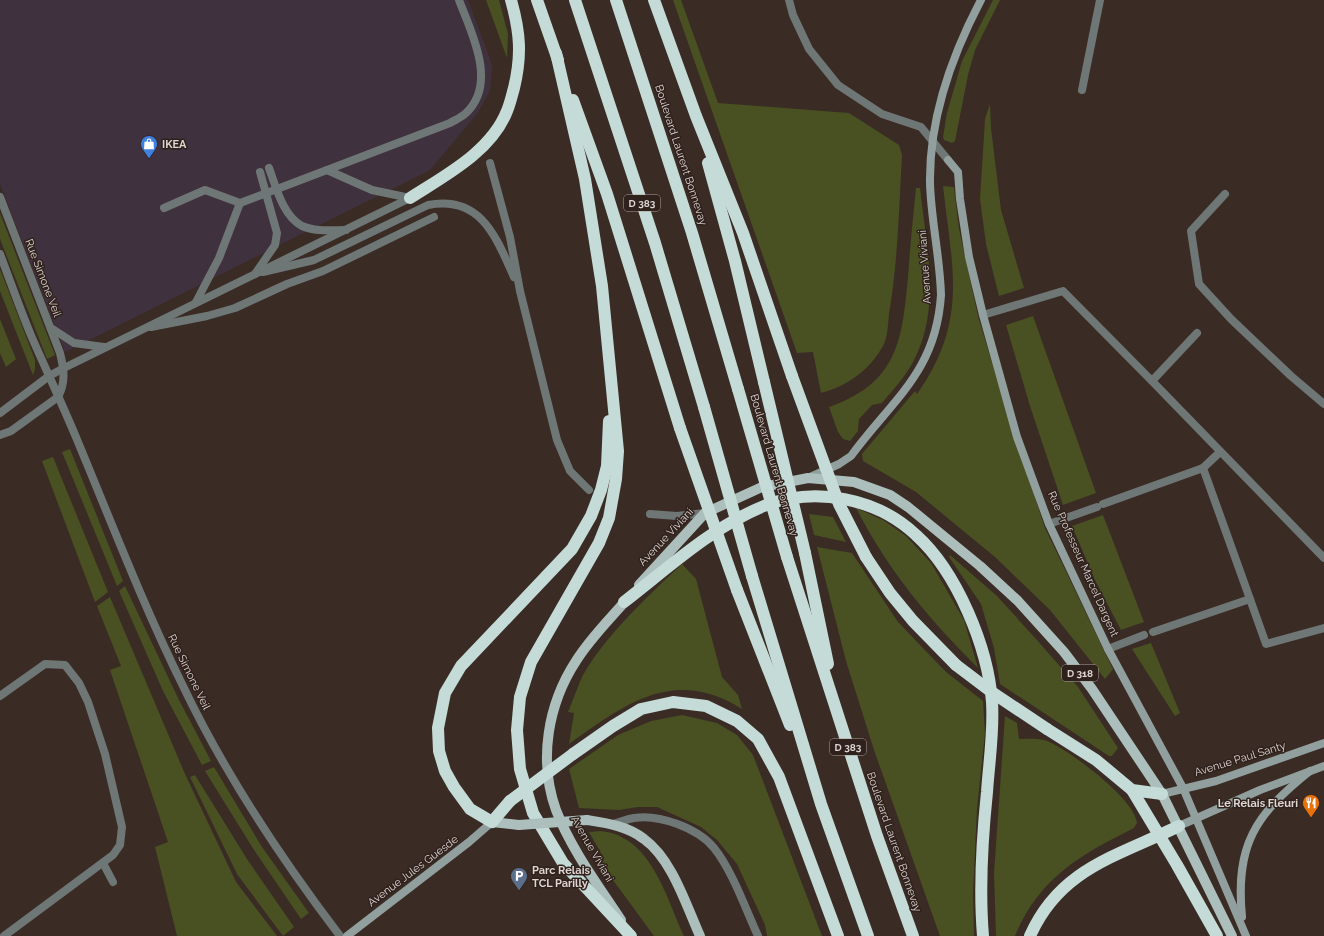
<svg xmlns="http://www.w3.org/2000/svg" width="1324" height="936" viewBox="0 0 1324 936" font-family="Raleway,sans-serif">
	<rect width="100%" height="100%" fill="#3a2b25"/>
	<!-- commercial -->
	<path fill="#40313e" d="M 0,0 L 468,0 L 489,56 L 492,66 L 490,91 L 477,114 L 430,170 L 65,352 L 0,184 Z"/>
	<!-- green -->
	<g fill="#495021">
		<path d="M 486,0 L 499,0 L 508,34 L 507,58 Z"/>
		<path d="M 673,0 L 681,0 L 718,103 L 849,113 L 899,145 L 902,155 C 899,208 898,261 889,314 C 888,323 888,335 884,344 C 871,369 848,386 821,393 L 813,352 L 797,353 Z"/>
		<path d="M 993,0 L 1000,0 L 975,50 L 968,75 L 955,141 L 952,143 L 944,140 L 943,137 L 947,113 L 962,61 Z"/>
		<path d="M 990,104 L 991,128 L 1001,210 L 1024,288 L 999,296 L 986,244 L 980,199 L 985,119 Z"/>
		<path d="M 943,186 L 954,187 L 959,229 L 978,316 L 1005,406 L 1045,528 L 1113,669 L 1105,679 L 1050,610 L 995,557 L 916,492 L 863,461 L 862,454 L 915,391 L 917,394 C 969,320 952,268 943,186 Z"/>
		<path d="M 916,188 L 920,188 C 926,245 942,308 913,362 C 905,377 893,390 882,403 L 872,405 L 859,419 L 858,431 L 850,441 L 843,439 L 838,432 L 829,407 C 898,383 902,340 908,277 C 910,247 913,218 916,188 Z"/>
		<path d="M 0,213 L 55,355 L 47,359 L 0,239 Z"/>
		<path d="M 0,269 L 35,360 L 35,369 L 33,375 L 0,291 Z"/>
		<path d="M 1033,316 L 1096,493 L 1063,505 L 1030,406 L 1006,325 Z"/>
		<path d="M 0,319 L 16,359 L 6,367 L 0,353 Z"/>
		<path d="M 70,449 L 123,581 L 117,586 L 62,452 Z"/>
		<path d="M 53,457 L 108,592 L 95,602 L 42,461 Z"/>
		<path d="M 856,508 L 883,520 L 906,536 L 931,563 L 964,620 L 978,668 C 927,617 890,573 856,508 Z"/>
		<path d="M 809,514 L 833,517 L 846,542 L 814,535 Z"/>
		<path d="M 1103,515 L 1144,622 L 1121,630 L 1095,580 L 1072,526 Z"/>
		<path d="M 817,547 L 852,553 L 898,622 L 946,672 L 983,701 L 985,733 L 977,809 L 973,894 L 974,936 L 940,936 L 874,750 L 846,661 Z"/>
		<path d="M 950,555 L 997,596 L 1037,640 L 1078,687 L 1118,748 L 1112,756 L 1109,756 L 1000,684 L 994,648 L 981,604 L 949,557 Z"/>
		<path d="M 682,564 L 696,579 L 722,677 L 738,695 L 742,709 C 674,666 625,704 569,744 L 574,713 L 568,712 C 573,700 577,688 582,677 C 603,638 649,595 682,564 Z"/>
		<path d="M 125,586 L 178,698 L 211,761 L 202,765 L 163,691 L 119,591 Z"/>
		<path d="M 110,597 L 185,774 L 236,882 L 277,936 L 177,936 L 155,847 L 168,842 L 110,670 L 121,666 L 97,606 Z"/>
		<path d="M 1151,643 L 1180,713 L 1175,716 L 1132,649 Z"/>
		<path d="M 682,715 L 717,723 L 737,735 L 753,755 L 822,936 L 767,936 L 765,925 L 737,864 L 717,840 L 701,827 L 657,807 L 638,807 L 619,810 L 579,808 L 569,769 L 618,735 L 651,721 Z"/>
		<path d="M 1005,716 L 1017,723 L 1019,739 C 1027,739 1039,738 1047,741 C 1068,749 1135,799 1137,823 L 1134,828 C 1080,855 1039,878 1015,936 L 996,936 L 994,873 Z"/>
		<path d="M 214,767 L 262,847 L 309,913 L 301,919 L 254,850 L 205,771 Z"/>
		<path d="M 195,775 L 247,859 L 294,927 L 283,936 L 237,874 L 190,777 Z"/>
		<path d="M 601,831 C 651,836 666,897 684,936 L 654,936 L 602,865 L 604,858 L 589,832 Z"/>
	</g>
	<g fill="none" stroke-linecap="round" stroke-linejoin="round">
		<!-- lane -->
		<g stroke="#6e7776" stroke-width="8">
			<path d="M 490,163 L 510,237 L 520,291 L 557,440 L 570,471 L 589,490"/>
			<path d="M 269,168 C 276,187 283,216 302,226 C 315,232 332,230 346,230"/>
			<path d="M 327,170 L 450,123 C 455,120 462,117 466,113 C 498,83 471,32 459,0"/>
			<path d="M 1225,194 L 1191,231 L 1199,284 L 1231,319 L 1291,376 L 1324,404"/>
			<path d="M 164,208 L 205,190 L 240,203 L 327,170 L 372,190 L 410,198"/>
			<path d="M 263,272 L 314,260 L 428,205 C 481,195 496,237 514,277"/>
			<path d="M 255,274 L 275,245 L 277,233 L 260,172"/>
			<path d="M 196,302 L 219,258 L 240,203"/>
			<path d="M 983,315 L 1063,291 L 1152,381 L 1197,333"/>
			<path d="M 151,327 L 207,316 L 235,308 L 287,284 L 323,271 L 434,217"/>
			<path d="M 1152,381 L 1324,558"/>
			<path d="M 1220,452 L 1203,468 L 1250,599"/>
			<path d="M 1103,504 L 1203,468"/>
			<path d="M 650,514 L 677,516 L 705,513"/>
			<path d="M 1049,524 L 1097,507"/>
			<path d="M 1153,632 L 1250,599 L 1266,644 L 1324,628"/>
			<path d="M 1108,649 L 1144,635"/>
			<path d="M 613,824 C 620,822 627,819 634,818 C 659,814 698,828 714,848 C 732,870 746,910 758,936"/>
			<path d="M 103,863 L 113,882"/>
		</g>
		<!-- street -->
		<g stroke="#6e7776" stroke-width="8">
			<path d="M 789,0 L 793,15 L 809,49 L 838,85 L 882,114 L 921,127 L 948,160"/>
			<path d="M 1082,90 L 1100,0"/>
			<path d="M 0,197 L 60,353 C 64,369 66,382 58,397 L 11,431 L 0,435"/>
			<path d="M 0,254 C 11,283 21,312 33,340 C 48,374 64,408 78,442 C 112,524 144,607 183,686 C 226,776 280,857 340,936"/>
			<path d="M 51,328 L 74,343 L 104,347"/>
			<path d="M 0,413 L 49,376 L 64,368 L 410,198"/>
			<path d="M 0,696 L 45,664 L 65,665 L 79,683 L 88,702 L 105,754 L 122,827 L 120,845 L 113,855 L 4,936"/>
		</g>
		<!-- secondary -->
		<g stroke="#91a09e" stroke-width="8">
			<path d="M 948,160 L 958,172 L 960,199 L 969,257 L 983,315 L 1017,437 L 1049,524 L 1108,649 L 1183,788 L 1246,936"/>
			<path d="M 808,478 L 839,464 L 851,456 C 893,399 936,372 941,295 C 940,257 931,220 930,183 C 929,118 951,57 981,0"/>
			<path d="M 1162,794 L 1216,781 L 1324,743"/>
			<path d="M 1179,826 L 1260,790 L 1324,766"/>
			<path d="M 1242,917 C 1235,845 1255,815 1310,771"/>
			<path d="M 347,936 L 469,842 L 492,822"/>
		</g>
		<!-- primary -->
		<g stroke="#acbfbc" stroke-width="10">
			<path d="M 639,585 L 705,513 L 762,487 L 808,478 L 854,482 L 890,495 L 908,507 L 980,566 L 1018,601 L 1064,652 L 1092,689 L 1162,794 L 1232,936"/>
			<path d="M 587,820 C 606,823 628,826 644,839 C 672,859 686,905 700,936"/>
			<path d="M 492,822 L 519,825"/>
			<path d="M 621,920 C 598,885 571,849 556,810 C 538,760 548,704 576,661 C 591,637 611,618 628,598"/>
		</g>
		<!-- highway -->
		<g stroke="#c5dbd8" stroke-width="12">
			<path d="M 537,0 L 558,60"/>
			<path d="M 575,0 L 655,243 L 704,407"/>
			<path d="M 616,0 L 692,233 L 738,389"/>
			<path d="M 654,0 L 696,116 L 743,233 L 792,376"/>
			<path d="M 556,53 L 585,179 L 602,286 L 618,451 L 616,479 L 609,518 L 599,543 L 531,662 L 520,697 L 517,730 L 520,769 L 533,813 L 563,863 L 631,936"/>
			<path d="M 573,100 L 607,194 L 680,428"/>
			<path d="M 708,163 L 735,261 L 764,382"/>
			<path d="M 410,198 C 444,176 491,152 507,111 C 510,104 512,95 514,88 C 522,55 520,32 511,0"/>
			<path d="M 805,553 L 828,664"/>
			<path d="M 787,557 L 877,836 L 913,936"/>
			<path d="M 866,557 L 890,593 L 913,621 L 956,665"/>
			<path d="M 752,576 L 821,804 L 868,936"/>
			<path d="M 737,590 L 790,725"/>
			<path d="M 624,602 C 668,568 712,527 764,506 C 815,486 877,498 916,535 C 957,572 988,647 992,702 C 994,732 989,762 987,792 C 982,840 979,888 983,936"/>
			<path d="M 1047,729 L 1096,760 L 1132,790 L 1162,794"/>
			<path d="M 573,754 L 613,726 L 641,709 L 673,702 L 706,706 L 737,721 L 758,739 L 779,777 L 838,936"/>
			<path d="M 1132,790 L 1177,865 L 1217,936"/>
			<path d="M 510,801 L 492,822 L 470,809 L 454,787 L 445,771 L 439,751 L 438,728 L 445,693 L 461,666 L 572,549 L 591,516 L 601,490 L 607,466 L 609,421"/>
			<path d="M 1030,936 C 1060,868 1118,856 1179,826"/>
		</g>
		<!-- primary-bridge -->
		<path stroke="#acbfbc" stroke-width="10" d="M 519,825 L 587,820"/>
		<!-- highway-bridge -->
		<g stroke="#c5dbd8" stroke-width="12">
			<path d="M 792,376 L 839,504 L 866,557"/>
			<path d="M 764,382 L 805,553"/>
			<path d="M 738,389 L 787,557"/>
			<path d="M 704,407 L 752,576"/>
			<path d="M 680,428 L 737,590"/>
			<path d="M 956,665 L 993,693 L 1047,729"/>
			<path d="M 510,801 L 573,754"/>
		</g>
	</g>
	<!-- icons -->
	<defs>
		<symbol id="shop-pin" viewBox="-11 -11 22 30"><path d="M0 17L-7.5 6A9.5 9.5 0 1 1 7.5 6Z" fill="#3f7fe0" stroke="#2f211c"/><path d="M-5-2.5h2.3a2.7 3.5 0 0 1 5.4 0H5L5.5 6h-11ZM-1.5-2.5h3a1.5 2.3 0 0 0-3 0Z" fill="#fff"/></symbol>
		<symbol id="restaurant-pin" viewBox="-11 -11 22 30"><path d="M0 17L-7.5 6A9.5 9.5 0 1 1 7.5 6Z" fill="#e8710a" stroke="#2f211c"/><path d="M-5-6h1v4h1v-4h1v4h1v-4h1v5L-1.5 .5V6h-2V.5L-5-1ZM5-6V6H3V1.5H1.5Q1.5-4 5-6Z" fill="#fff"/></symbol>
		<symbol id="parking-pin" viewBox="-11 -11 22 30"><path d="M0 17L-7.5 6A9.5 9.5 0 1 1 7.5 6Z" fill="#5c6f8a" stroke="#2f211c"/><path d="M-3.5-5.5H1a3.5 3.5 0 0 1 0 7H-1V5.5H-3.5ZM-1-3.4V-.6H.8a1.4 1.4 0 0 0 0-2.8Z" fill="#fff"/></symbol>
	</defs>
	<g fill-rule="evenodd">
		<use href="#shop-pin" x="139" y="134" width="20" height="27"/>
		<use href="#restaurant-pin" x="1301" y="793" width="20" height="27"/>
		<use href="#parking-pin" x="509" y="866" width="20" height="27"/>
	</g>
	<g text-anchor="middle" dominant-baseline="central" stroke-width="3" stroke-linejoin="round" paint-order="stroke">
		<!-- shield labels -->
		<g fill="#2f211c" stroke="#aa9f9b" stroke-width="1">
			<rect x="624" y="195" width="36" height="16" rx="3"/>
			<rect x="1062" y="665" width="36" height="16" rx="3"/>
			<rect x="830" y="739" width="36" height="16" rx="3"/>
		</g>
		<g font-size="10" font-weight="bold" fill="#dfd5d1">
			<text x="642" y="203">D 383</text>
			<text x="1080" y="673">D 318</text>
			<text x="848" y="747">D 383</text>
		</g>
		<!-- poi labels -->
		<g font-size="11" font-weight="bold" fill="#dfd5d1" stroke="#2f211c" text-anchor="start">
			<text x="162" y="144">IKEA</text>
			<text x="1298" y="803" text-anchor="end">Le Relais Fleuri</text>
			<text x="532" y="870">Parc Relais<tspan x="532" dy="13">TCL Parilly</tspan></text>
		</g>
		<!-- street labels -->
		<g font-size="11" fill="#dfd5d1" stroke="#2f211c">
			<text transform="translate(681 155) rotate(72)">Boulevard Laurent Bonnevay</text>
			<text transform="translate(925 267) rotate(-94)">Avenue Viviani</text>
			<text transform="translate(43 278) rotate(69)">Rue Simone Veil</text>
			<text transform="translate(774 465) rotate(74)">Boulevard Laurent Bonnevay</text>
			<text transform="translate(666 537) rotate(-47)">Avenue Viviani</text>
			<text transform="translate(1083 564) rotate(66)">Rue Professeur Marcel Dargent</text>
			<text transform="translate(189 672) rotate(64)">Rue Simone Veil</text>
			<text transform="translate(1240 759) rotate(-17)">Avenue Paul Santy</text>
			<text transform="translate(894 842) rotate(71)">Boulevard Laurent Bonnevay</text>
			<text transform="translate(592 849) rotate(60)">Avenue Viviani</text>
			<text transform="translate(413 871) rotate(-37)">Avenue Jules Guesde</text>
		</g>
	</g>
</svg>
